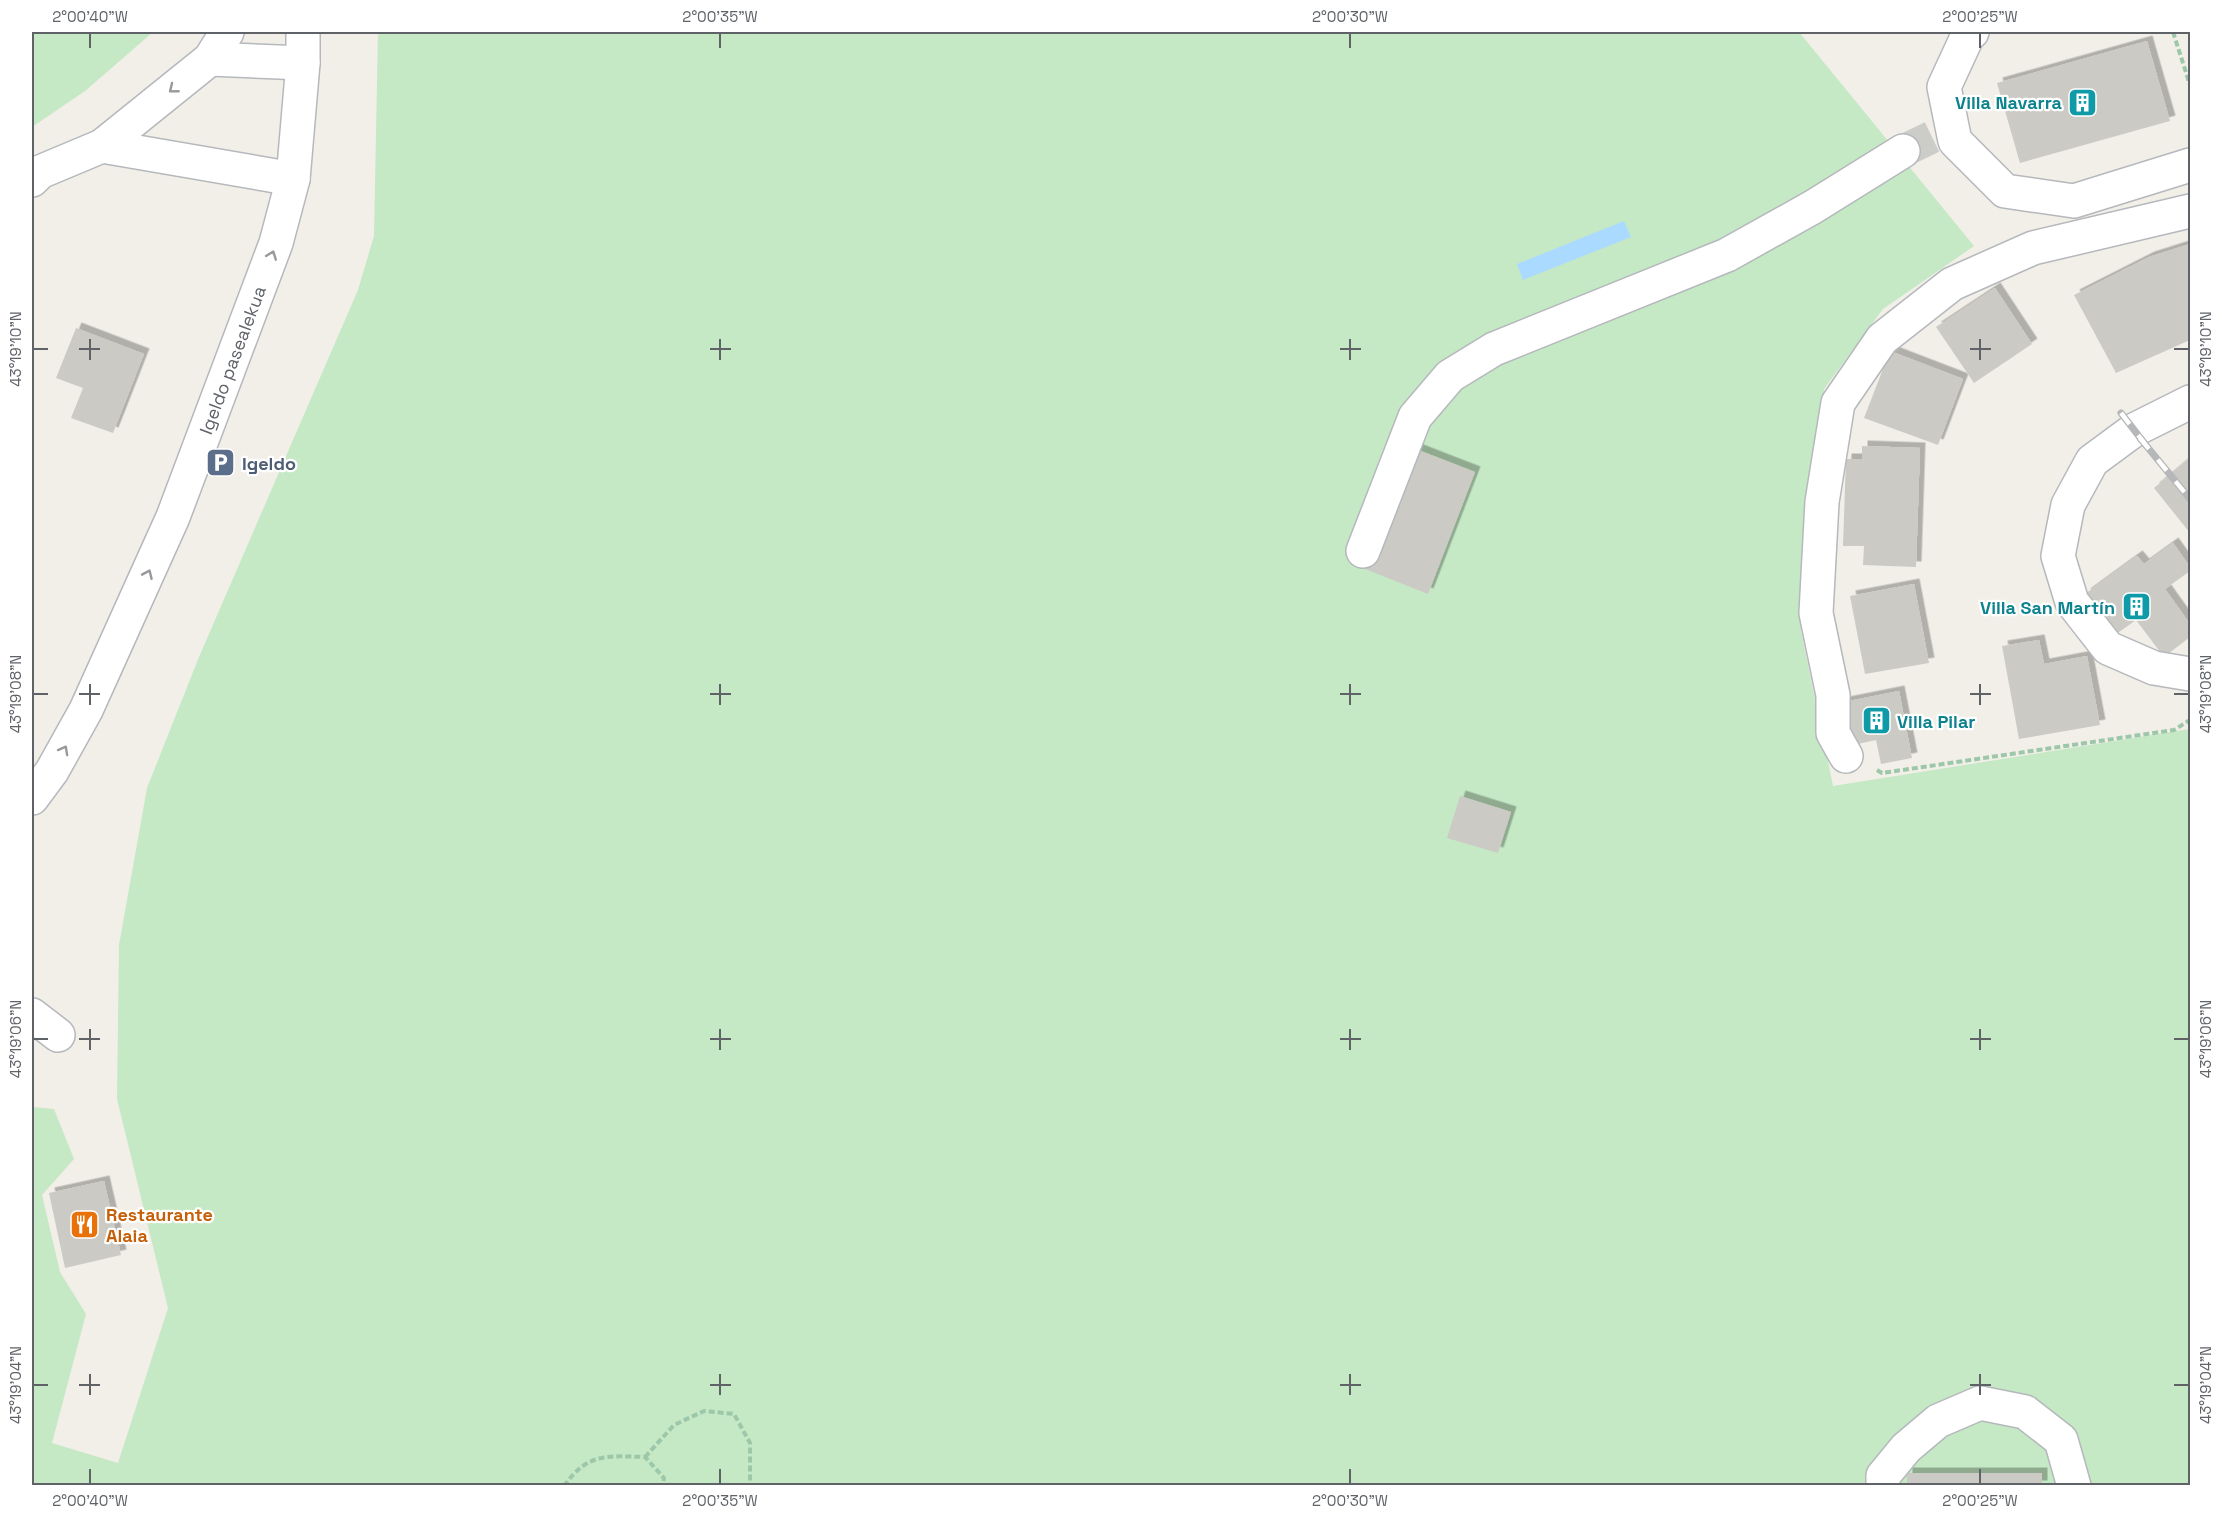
<svg xmlns="http://www.w3.org/2000/svg" width="2222" height="1517" viewBox="0 0 2222 1517" font-family="'Space Grotesk',sans-serif">
	<defs>
		<filter id="shadow"><feDropShadow dx="5.5" dy="-5.5" stdDeviation="0" flood-color="#0004"/></filter>
	</defs>
	<rect width="100%" height="100%" fill="#f1efe8"/>
	<!-- green -->
	<g fill="#c5e8c5">
		<path d="M 32,32 L 153,32 L 85,91 L 32,127 Z"/>
		<path d="M 378,32 L 1799,32 L 1974,246 L 1883,309 L 1824,389 L 1801,631 L 1833,786 L 2190,729 L 2190,1485 L 32,1485 L 32,1107 L 54,1109 L 74,1159 L 42,1195 L 60,1272 L 86,1314 L 52,1443 L 118,1463 L 168,1308 L 117,1099 L 119,945 L 147,788 L 199,657 L 358,290 L 374,236 Z"/>
	</g>
	<!-- water -->
	<path fill="#aadaff" d="M 1624,221 L 1631,237 L 1523,280 L 1517,264 Z"/>
	<!-- building -->
	<g fill="#cccac5" filter="url(#shadow)">
		<path d="M 2147,41 L 2170,121 L 2020,163 L 1997,83 Z"/>
		<path d="M 2190,244 L 2190,340 L 2116,373 L 2074,295 L 2149,257 Z"/>
		<path d="M 1995,288 L 2032,344 L 1974,383 L 1936,327 Z"/>
		<path d="M 76,328 L 144,354 L 113,433 L 71,418 L 83,388 L 56,378 Z"/>
		<path d="M 1890,351 L 1963,379 L 1938,445 L 1864,418 Z"/>
		<path d="M 1862,446 L 1920,448 L 1916,567 L 1863,565 L 1864,546 L 1843,546 L 1846,459 L 1862,459 Z"/>
		<path d="M 1413,448 L 1475,472 L 1428,594 L 1365,569 Z"/>
		<path d="M 2190,458 L 2190,533 L 2154,488 Z"/>
		<path d="M 2173,543 L 2190,567 L 2190,571 L 2165,589 L 2190,624 L 2190,637 L 2164,657 L 2136,620 L 2115,635 L 2085,594 L 2137,556 L 2144,564 Z"/>
		<path d="M 1914,584 L 1929,663 L 1865,674 L 1850,596 Z"/>
		<path d="M 2039,640 L 2044,664 L 2087,656 L 2100,725 L 2019,739 L 2002,646 Z"/>
		<path d="M 1899,691 L 1912,758 L 1881,764 L 1876,740 L 1853,745 L 1844,702 Z"/>
		<path d="M 1460,796 L 1511,812 L 1498,853 L 1447,838 Z"/>
		<path d="M 104,1181 L 121,1255 L 65,1268 L 49,1193 Z"/>
		<rect x="1907" y="1473" width="135" height="13"/>
	</g>
	<g fill="none" stroke-linecap="round" stroke-linejoin="round">
		<!-- minor-tunnel -->
		<path stroke="#ccccc8" stroke-width="33" stroke-dasharray="33 16" stroke-linecap="butt" d="M 1903,151 L 1932,137"/>
		<defs>
			<g id="minor">
				<path d="M 1972,32 L 1968,35 L 1944,87 L 1955,141 L 2005,191 L 2074,201 L 2190,165"/>
				<path d="M 210,59 L 303,63"/>
				<path d="M 102,146 L 293,179"/>
				<path d="M 32,180 L 40,172 L 102,146 L 210,59 L 227,32"/>
				<path d="M 2190,402 L 2134,430 L 2092,461 L 2068,505 L 2058,556 L 2072,602 L 2108,648 L 2154,668 L 2190,674"/>
				<path d="M 1363,551 L 1415,417 L 1450,376 L 1494,349 L 1727,255 L 1813,207 L 1903,151"/>
				<path d="M 1846,756 L 1833,733 L 1833,695 L 1816,613 L 1822,502 L 1838,403 L 1882,339 L 1952,284 L 2033,248 L 2190,211"/>
				<path id="s1" d="M 32,798 L 52,771 L 86,710 L 173,517 L 276,243 L 293,179 L 303,63 L 303,32"/>
				<path d="M 32,1015 L 58,1035"/>
				<path d="M 1883,1486 L 1883,1476 L 1906,1448 L 1938,1421 L 1980,1403 L 2025,1412 L 2061,1440 L 2074,1486"/>
			</g>
		</defs>
		<!-- minor casing -->
		<use href="#minor" stroke="#b5b8bc" stroke-width="36"/>
		<!-- path -->
		<g stroke="#9cc7a9" stroke-width="4" stroke-dasharray="6 3" stroke-linecap="butt">
			<path d="M 2173,32 L 2190,85"/>
			<path d="M 1877,770 L 1882,773 L 2174,730 L 2190,720"/>
			<path d="M 645,1457 L 674,1425 L 704,1411 L 734,1414 L 750,1443 L 750,1486"/>
			<path d="M 564,1486 C 588,1452 608,1456 645,1457 L 664,1478 L 663,1486"/>
		</g>
		<!-- minor -->
		<use href="#minor" stroke="#fff" stroke-width="33"/>
		<defs>
			<g id="rail">
				<path d="M 2121,413 L 2145,444"/>
				<path d="M 2140,438 L 2190,499"/>
			</g>
		</defs>
		<!-- rail casing -->
		<use href="#rail" stroke="#b6b7b8" stroke-width="7"/>
		<!-- rail -->
		<use href="#rail" stroke="#fff" stroke-width="4.5" stroke-dasharray="14" stroke-linecap="butt"/>
	</g>
	<!-- one-way arrows -->
	<defs><path id="oneway-chevron" d="M-2-3.5L2.5 0L-2 3.5" fill="none" stroke-width="1.6" stroke-linecap="round" stroke-linejoin="round" transform="scale(1.5)"/></defs>
	<g stroke="#979a9d">
		<use href="#oneway-chevron" transform="translate(173 89) rotate(141)"/>
		<use href="#oneway-chevron" transform="translate(272 255) rotate(-69)"/>
		<use href="#oneway-chevron" transform="translate(148 574) rotate(-66)"/>
		<use href="#oneway-chevron" transform="translate(64 750) rotate(-61)"/>
	</g>
	<!-- ticks -->
	<path fill="none" stroke="#5f6368" stroke-width="2" d="M 90,33 L 90,48M 720,33 L 720,48M 1350,33 L 1350,48M 1980,33 L 1980,48M 90,339 L 90,360M 720,339 L 720,360M 1350,339 L 1350,360M 1980,339 L 1980,360M 33,349 L 48,349M 79,349 L 100,349M 710,349 L 731,349M 1340,349 L 1361,349M 1970,349 L 1991,349M 2174,349 L 2189,349M 90,684 L 90,705M 720,684 L 720,705M 1350,684 L 1350,705M 1980,684 L 1980,705M 33,694 L 48,694M 79,694 L 100,694M 710,694 L 731,694M 1340,694 L 1361,694M 1970,694 L 1991,694M 2174,694 L 2189,694M 90,1029 L 90,1050M 720,1029 L 720,1050M 1350,1029 L 1350,1050M 1980,1029 L 1980,1050M 33,1039 L 48,1039M 79,1039 L 100,1039M 710,1039 L 731,1039M 1340,1039 L 1361,1039M 1970,1039 L 1991,1039M 2174,1039 L 2189,1039M 90,1374 L 90,1395M 720,1374 L 720,1395M 1350,1374 L 1350,1395M 1980,1374 L 1980,1395M 33,1385 L 48,1385M 79,1385 L 100,1385M 710,1385 L 731,1385M 1340,1385 L 1361,1385M 1970,1385 L 1991,1385M 2174,1385 L 2189,1385M 90,1469 L 90,1484M 720,1469 L 720,1484M 1350,1469 L 1350,1484M 1980,1469 L 1980,1484"/>
	<!-- icons -->
	<defs>
		<symbol id="building-square" viewBox="-11 -11 22 22"><rect x="-9" y="-9" width="18" height="18" rx="4" fill="#0f9aa8" stroke="#fff"/><path d="M-4-6H4V6H1V3H-1V6H-4ZM-2.5-4.3h1.7v1.8h-1.7ZM.8-4.3h1.7v1.8H.8ZM-2.5-1h1.7V.8h-1.7ZM.8-1h1.7V.8H.8Z" fill="#fff"/></symbol>
		<symbol id="parking-square" viewBox="-11 -11 22 22"><rect x="-9" y="-9" width="18" height="18" rx="4" fill="#5c6f8a" stroke="#fff"/><path d="M-3.5-5.5H1a3.5 3.5 0 0 1 0 7H-1V5.5H-3.5ZM-1-3.4V-.6H.8a1.4 1.4 0 0 0 0-2.8Z" fill="#fff"/></symbol>
		<symbol id="restaurant-square" viewBox="-11 -11 22 22"><rect x="-9" y="-9" width="18" height="18" rx="4" fill="#e8710a" stroke="#fff"/><path d="M-5-6h1v4h1v-4h1v4h1v-4h1v5L-1.5 .5V6h-2V.5L-5-1ZM5-6V6H3V1.5H1.5Q1.5-4 5-6Z" fill="#fff"/></symbol>
	</defs>
	<g fill-rule="evenodd">
		<use href="#building-square" x="2066" y="86" width="33" height="33"/>
		<use href="#parking-square" x="204" y="446" width="33" height="33"/>
		<use href="#building-square" x="2120" y="590" width="33" height="33"/>
		<use href="#building-square" x="1860" y="704" width="33" height="33"/>
		<use href="#restaurant-square" x="68" y="1208" width="33" height="33"/>
	</g>
	<g text-anchor="middle" dominant-baseline="central" stroke-width="4.5" stroke-linejoin="round" paint-order="stroke">
		<!-- culture labels -->
		<g font-size="18" font-weight="bold" fill="#0d838f" stroke="#fff" text-anchor="end">
			<text x="2062" y="102">Villa Navarra</text>
			<text x="2115" y="607">Villa San Martín</text>
			<text x="1897" y="721" text-anchor="start">Villa Pilar</text>
		</g>
		<!-- street labels -->
		<g font-size="18" fill="#5f6368" stroke="#fff">
			<text stroke="none"><textPath href="#s1" startOffset="483">Igeldo pasealekua</textPath></text>
		</g>
		<!-- service labels -->
		<g font-size="18" font-weight="bold" fill="#4e5e75" stroke="#fff" text-anchor="start">
			<text x="242" y="463">Igeldo</text>
		</g>
		<!-- food labels -->
		<g font-size="18" font-weight="bold" fill="#c56008" stroke="#fff" text-anchor="start">
			<text x="106" y="1214">Restaurante<tspan x="106" dy="21">Alaia</tspan></text>
		</g>
	</g>
	<!-- border -->
	<rect width="2222" height="1517" fill="none" stroke="#ffffff" stroke-width="66"/>
	<rect x="33" y="33" width="2156" height="1451" fill="none" stroke="#5f6368" stroke-width="2"/>
	<g font-size="15" text-anchor="middle" fill="#5f6368">
		<text x="90" y="22">2°00'40"W</text>
		<text x="720" y="22">2°00'35"W</text>
		<text x="1350" y="22">2°00'30"W</text>
		<text x="1980" y="22">2°00'25"W</text>
		<text transform="translate(16 349) rotate(-90)" y="5">43°19'10"N</text>
		<text transform="translate(2206 349) rotate(-90)" y="5">43°19'10"N</text>
		<text transform="translate(16 694) rotate(-90)" y="5">43°19'08"N</text>
		<text transform="translate(2206 694) rotate(-90)" y="5">43°19'08"N</text>
		<text transform="translate(16 1039) rotate(-90)" y="5">43°19'06"N</text>
		<text transform="translate(2206 1039) rotate(-90)" y="5">43°19'06"N</text>
		<text transform="translate(16 1385) rotate(-90)" y="5">43°19'04"N</text>
		<text transform="translate(2206 1385) rotate(-90)" y="5">43°19'04"N</text>
		<text x="90" y="1506">2°00'40"W</text>
		<text x="720" y="1506">2°00'35"W</text>
		<text x="1350" y="1506">2°00'30"W</text>
		<text x="1980" y="1506">2°00'25"W</text>
	</g>
</svg>
